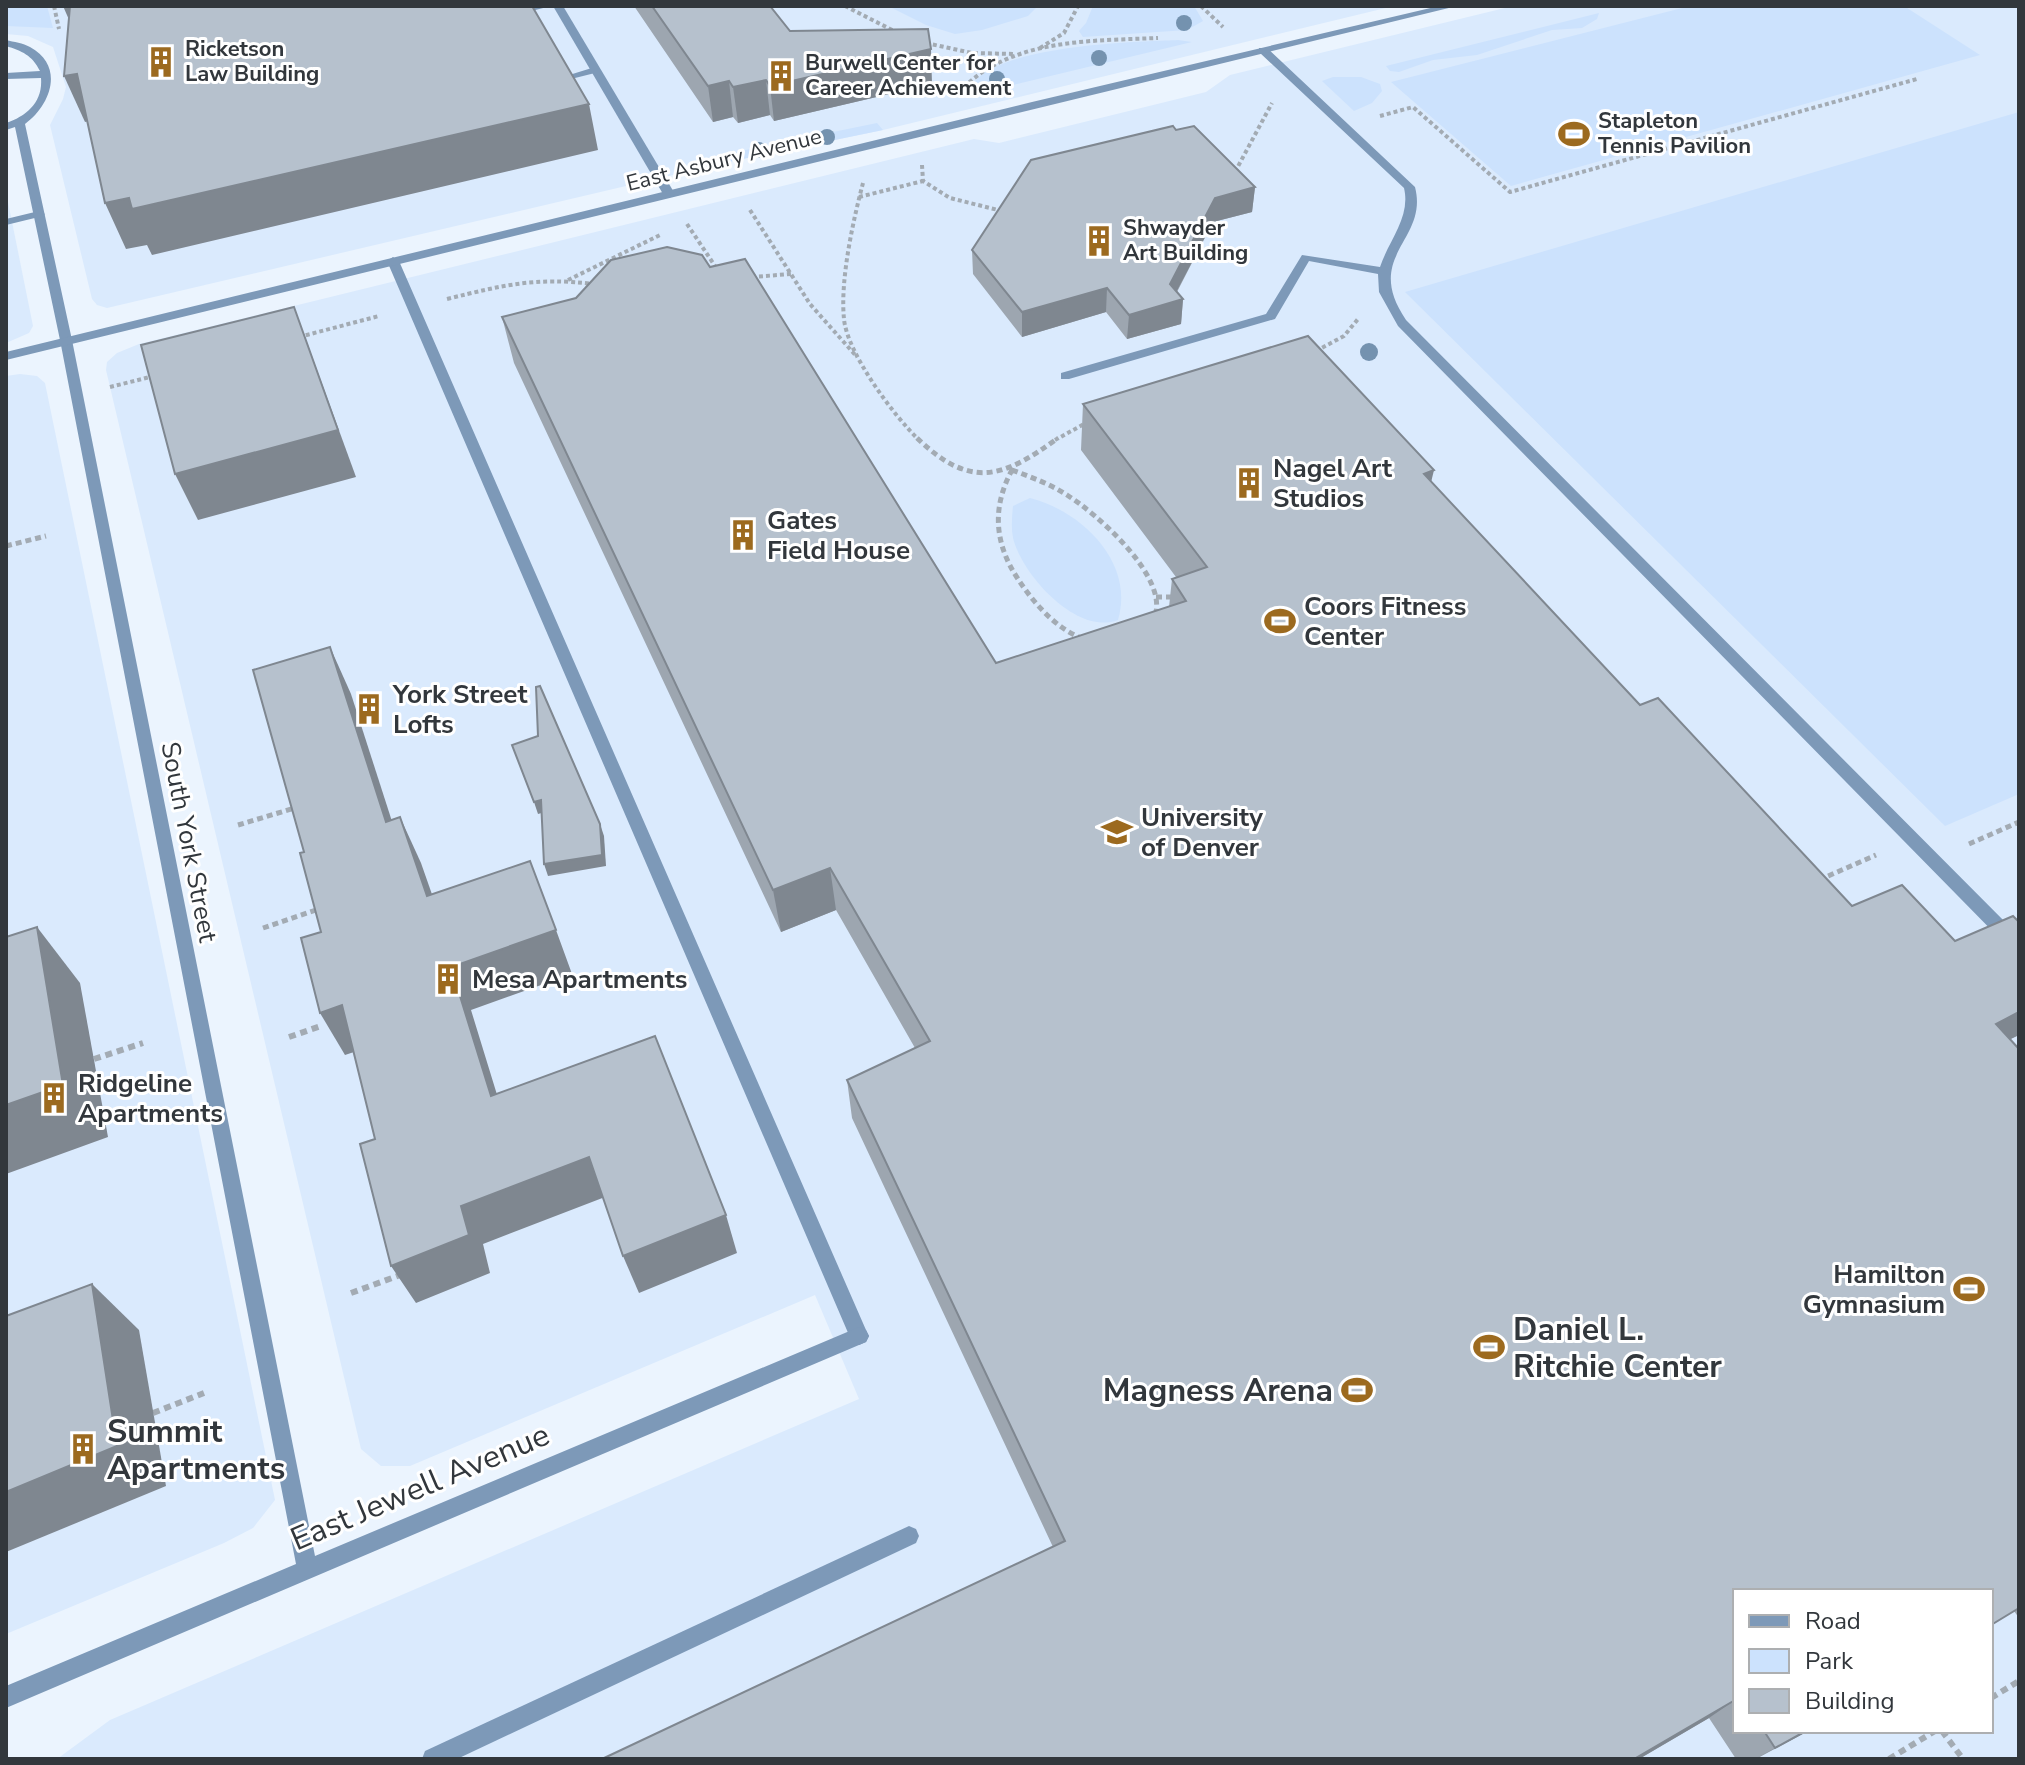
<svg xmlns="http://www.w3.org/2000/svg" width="2025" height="1765" viewBox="0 0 2025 1765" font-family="'Nunito Sans',sans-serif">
	<rect width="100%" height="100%" fill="#ebf4fe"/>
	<!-- built -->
	<g fill="#daeafd" fill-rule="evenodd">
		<path d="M 6,6 L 1394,6 L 883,130 L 728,162 L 107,308 L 97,305 L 92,299 L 50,125 L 63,99 L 66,87 L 53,47 L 28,36 L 6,34 Z"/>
		<path d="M 1513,6 L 2019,6 L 2019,1759 L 57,1759 L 110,1720 L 859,1399 L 815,1295 L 410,1466 L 381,1466 L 361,1449 L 106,370 L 107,362 L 117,353 L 139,344 L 974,139 L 999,143 L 1206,92 L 1230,75 ZM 1735,1591 L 1991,1591 L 1991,1731 L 1735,1731 Z"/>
		<path d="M 6,192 L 33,326 L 29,333 L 6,343 Z"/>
		<path d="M 20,374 L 37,376 L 45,383 L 275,1500 L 253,1528 L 224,1543 L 6,1634 L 6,376 Z"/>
	</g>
	<!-- green -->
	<g fill="#cce2fd">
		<path d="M 6,6 L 47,6 L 53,28 L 6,26 Z"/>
		<path d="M 888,6 L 1035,6 L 1036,8 L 1028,16 L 982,30 L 955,34 L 926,25 Z"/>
		<path d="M 1093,6 L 1194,6 L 1203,21 L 1187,30 L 1083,37 L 1079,31 L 1086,23 Z"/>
		<path d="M 1690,6 L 1904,6 L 1980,55 L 1511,186 L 1391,82 Z"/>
		<path d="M 1599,13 L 1597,19 L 1582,28 L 1552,30 L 1477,55 L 1433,60 L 1399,72 L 1390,71 L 1386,66 Z"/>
		<path d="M 1178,40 L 1192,42 L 967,96 C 978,44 1136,42 1178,40 Z"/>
		<path d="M 1333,77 L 1361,77 L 1380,84 L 1382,91 L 1372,103 L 1354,111 L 1322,81 Z"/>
		<path d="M 2019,112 L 2019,794 L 1945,826 L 1405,292 Z"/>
		<path d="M 877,123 L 883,130 L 728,162 L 721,155 Z"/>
		<path d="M 1030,498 C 1082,511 1135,563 1118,620 C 1077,636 1022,575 1013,538 C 1011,527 1012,516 1013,506 Z"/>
	</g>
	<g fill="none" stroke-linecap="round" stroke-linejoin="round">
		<!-- path-far2 -->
		<g stroke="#a3abb3" stroke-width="4" stroke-dasharray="4 3" stroke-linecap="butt">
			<path d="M 54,6 L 59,29"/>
			<path d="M 845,6 L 894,31"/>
			<path d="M 1201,6 L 1223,27"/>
			<path d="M 926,43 L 972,53 L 1015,54"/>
			<path d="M 1040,48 L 1064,33 L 1078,6"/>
			<path d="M 964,87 C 1015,38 1092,41 1158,38"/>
			<path d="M 1380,116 L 1413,107 L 1510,192 L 1917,79"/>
			<path d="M 922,165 L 923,181 L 950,198 L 1002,211"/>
			<path d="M 1235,172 L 1272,103"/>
			<path d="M 863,183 C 853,221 840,280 844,319 C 847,353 894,416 919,440"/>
			<path d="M 859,197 L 923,181"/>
			<path d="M 750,210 L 810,304 L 857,357"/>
			<path d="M 687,224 L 717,269"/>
			<path d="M 752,277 L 791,274"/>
			<path d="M 568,280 L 660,235"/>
			<path d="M 447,299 C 504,285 535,277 594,284"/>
			<path d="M 299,337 L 379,316"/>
			<path d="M 1316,351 L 1344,336 L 1358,319"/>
			<path d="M 110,387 L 154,376"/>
			<path d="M 1055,440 L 1086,423"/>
		</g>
		<!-- path-far1 -->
		<g stroke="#a3abb3" stroke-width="5" stroke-dasharray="6 4" stroke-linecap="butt">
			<path d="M 917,438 C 971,490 1003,478 1058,438"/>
			<path d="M 1012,470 C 1031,477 1050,484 1067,495 C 1097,514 1164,573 1156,612 C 1153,624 1143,633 1132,638 C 1083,658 1042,616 1018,579 C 994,543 992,507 1012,470 Z"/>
			<path d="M 6,546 L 46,536"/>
			<path d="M 1156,597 L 1175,597"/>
			<path d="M 238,825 L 298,807"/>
			<path d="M 1969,844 L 2019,822"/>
			<path d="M 1819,880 L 1876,855"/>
			<path d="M 263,928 L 319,909"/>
		</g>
		<!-- path -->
		<g stroke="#a3abb3" stroke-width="6" stroke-dasharray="7 5" stroke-linecap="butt">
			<path d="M 289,1037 L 321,1026"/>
			<path d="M 94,1059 L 143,1043"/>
			<path d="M 351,1293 L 403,1274"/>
			<path d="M 153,1413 L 204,1393"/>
			<path d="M 1991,1698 L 2019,1681"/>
			<path d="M 1942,1731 L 1963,1759"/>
			<path d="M 1889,1759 L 1935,1731"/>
		</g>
		<!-- service -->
		<g fill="#7d99b8" fill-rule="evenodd">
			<path d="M 532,6 L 551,6 L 512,16 L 507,13 Z"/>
			<path d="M 1259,48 L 1267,48 L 1415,187 C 1429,241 1362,255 1406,320 L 2019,936 L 2019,954 L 2013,952 L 1398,326 L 1379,292 L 1378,274 L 1309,261 L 1275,319 L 1069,379 L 1061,379 L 1061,373 L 1266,314 L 1302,255 L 1380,267 C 1389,240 1411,217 1404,188 L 1259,52 Z"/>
			<path d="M 595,67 L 600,70 L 599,72 L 571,79 L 566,76 Z"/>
			<path d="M 39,211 L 45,214 L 43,216 L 6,225 L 6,219 Z"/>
			<path d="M 393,257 L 399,261 L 866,1330 L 869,1336 L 866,1342 L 859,1345 L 852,1342 L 387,261 Z"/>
			<path d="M 909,1526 L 916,1529 L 919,1536 L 916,1543 L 457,1759 L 422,1759 L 425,1751 Z"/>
		</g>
		<!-- minor -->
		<g fill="#7d99b8" fill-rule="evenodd">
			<path d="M 553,6 L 563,6 L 675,194 L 673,196 L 663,194 Z"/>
			<path d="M 6,40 C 14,42 23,43 30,47 C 65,66 51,105 25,124 L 72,340 L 315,1556 L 852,1330 L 859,1327 L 866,1330 L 869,1336 L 866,1342 L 6,1708 L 6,1686 L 296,1564 L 60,340 L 15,127 L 6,130 L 6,123 C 27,116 43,102 41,78 L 6,79 L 6,73 L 40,71 C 32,55 22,51 6,46 Z"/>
		</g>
		<!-- tertiary -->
		<path fill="#7d99b8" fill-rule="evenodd" d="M 1439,6 L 1457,6 L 6,360 L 6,352 L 1032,102 Z"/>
	</g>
	<!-- trees -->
	<g fill="#7492af">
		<circle cx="1184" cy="23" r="8"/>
		<circle cx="1099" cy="58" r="8"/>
		<circle cx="997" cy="79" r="8"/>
		<circle cx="827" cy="137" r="8"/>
		<circle cx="759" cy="150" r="8"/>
		<circle cx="1369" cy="352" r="9"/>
	</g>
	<!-- wall -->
	<g fill="#9da6b0">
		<path d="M 634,6 L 770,6 L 790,31 L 932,84 L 774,121 L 770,115 L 738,123 L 733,117 L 713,122 Z"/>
		<path d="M 1176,130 L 1255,187 L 1252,212 L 1213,222 L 1177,292 L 1183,299 L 1181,324 L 1127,339 L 1106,312 L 1022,337 L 973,274 L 972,250 Z"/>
		<path d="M 710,267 L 996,663 L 1169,607 L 1172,579 L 1176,577 L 1081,450 L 1083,404 L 1431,482 L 1640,705 L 1852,906 L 1955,941 L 2019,922 L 2019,1035 L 2010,1039 L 2019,1049 L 2019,1618 L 2014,1611 L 1735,1591 L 1735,1731 L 1808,1731 L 1756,1759 L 1736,1759 L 1709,1718 L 1639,1759 L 602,1759 L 1053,1547 L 852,1118 L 847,1080 L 915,1048 L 836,910 L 781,932 L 514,363 L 502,317 Z"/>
	</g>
	<!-- shaded-wall -->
	<g fill="#7f8790">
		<path d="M 63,6 L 81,6 L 74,31 Z"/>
		<path d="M 931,49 L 932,84 L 774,121 L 770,86 Z"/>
		<path d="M 77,74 L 97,119 L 85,122 L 64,76 Z"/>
		<path d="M 766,80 L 770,115 L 738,123 L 733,87 Z"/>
		<path d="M 729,81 L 733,117 L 713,122 L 708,86 Z"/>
		<path d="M 589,104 L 598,150 L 152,255 L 147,245 L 126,249 L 105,203 Z"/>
		<path d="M 1255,187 L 1252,212 L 1213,222 L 1171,302 L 1183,299 L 1181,324 L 1127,339 L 1129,315 L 1170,284 L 1215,198 Z"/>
		<path d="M 1107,288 L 1106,312 L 1022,337 L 1022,312 Z"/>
		<path d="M 294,307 L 356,477 L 198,520 L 175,474 Z"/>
		<path d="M 1434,470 L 1423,516 L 1424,474 Z"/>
		<path d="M 330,647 L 351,694 L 407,868 L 386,822 Z"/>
		<path d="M 541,800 L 545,812 L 538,814 L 534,802 Z"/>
		<path d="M 400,817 L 421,863 L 448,940 L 427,896 Z"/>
		<path d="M 600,824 L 604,836 L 606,866 L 548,876 L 544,864 Z"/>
		<path d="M 830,868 L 836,910 L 781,932 L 773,890 Z"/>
		<path d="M 37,927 L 80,983 L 108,1137 L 6,1174 L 6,1105 Z"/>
		<path d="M 556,930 L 572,974 L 471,1010 L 510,1137 L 491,1096 L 451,967 Z"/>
		<path d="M 342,1005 L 366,1048 L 345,1055 L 320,1013 Z"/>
		<path d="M 2019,1012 L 2019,1035 L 1962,1063 L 1996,1024 Z"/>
		<path d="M 589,1157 L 605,1197 L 483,1244 L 490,1273 L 416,1303 L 391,1266 L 461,1206 Z"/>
		<path d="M 726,1215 L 737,1253 L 639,1293 L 623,1256 Z"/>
		<path d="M 92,1284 L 139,1330 L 166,1486 L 6,1552 L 6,1492 Z"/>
		<path d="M 1735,1700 L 1709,1718 L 1639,1759 L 1634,1759 Z"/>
		<path d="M 1806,1731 L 1808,1731 L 1755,1759 Z"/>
	</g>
	<!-- building -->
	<g fill="#b6c1cd" stroke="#7f8790" stroke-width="2">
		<path d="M 70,6 L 532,6 L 589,104 L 132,209 L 129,198 L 105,203 L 77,74 L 64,76 Z"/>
		<path d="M 652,6 L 770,6 L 790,31 L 928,29 L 931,49 L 770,86 L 766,80 L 733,87 L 729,81 L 708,86 Z"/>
		<path d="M 1173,126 L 1176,130 L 1194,126 L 1255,187 L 1215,198 L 1170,284 L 1183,299 L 1129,315 L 1107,288 L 1022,312 L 972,250 L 1031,160 Z"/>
		<path d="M 667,247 L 702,255 L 710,267 L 745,259 L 996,663 L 1186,601 L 1172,579 L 1207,567 L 1083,404 L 1308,336 L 1434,470 L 1424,474 L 1640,705 L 1658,698 L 1852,906 L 1902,885 L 1955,941 L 2013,916 L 2019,922 L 2019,1012 L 1996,1024 L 2019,1049 L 2019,1608 L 1991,1625 L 1991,1591 L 1735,1591 L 1735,1700 L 1634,1759 L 602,1759 L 1065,1541 L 847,1080 L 930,1041 L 830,868 L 773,890 L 502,317 L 576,298 L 611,260 Z"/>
		<path d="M 294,307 L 338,430 L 175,474 L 141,345 Z"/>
		<path d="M 330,647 L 386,822 L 400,817 L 427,896 L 530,861 L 556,930 L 451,967 L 491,1096 L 655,1036 L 726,1215 L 623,1256 L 589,1157 L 461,1206 L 469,1235 L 391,1266 L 360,1144 L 375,1139 L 342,1005 L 320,1013 L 301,938 L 321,932 L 300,853 L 304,852 L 253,670 Z"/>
		<path d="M 540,686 L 600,824 L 602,855 L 544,864 L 541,800 L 534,802 L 512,745 L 538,736 L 536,687 Z"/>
		<path d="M 37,927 L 63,1085 L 6,1105 L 6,937 Z"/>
		<path d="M 92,1284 L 117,1446 L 6,1492 L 6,1316 Z"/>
		<path d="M 1764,1731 L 1806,1731 L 1775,1748 Z"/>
	</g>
	<!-- icons -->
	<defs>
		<symbol id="building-bare" viewBox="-9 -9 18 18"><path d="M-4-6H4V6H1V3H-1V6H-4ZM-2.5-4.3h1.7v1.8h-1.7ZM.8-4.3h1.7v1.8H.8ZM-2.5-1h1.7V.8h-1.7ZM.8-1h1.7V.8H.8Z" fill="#9c6a1f" stroke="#fff" stroke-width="2.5" paint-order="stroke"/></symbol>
		<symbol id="stadium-bare" viewBox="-9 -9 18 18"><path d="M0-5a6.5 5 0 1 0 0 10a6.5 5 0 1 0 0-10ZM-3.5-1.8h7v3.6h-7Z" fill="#9c6a1f" stroke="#fff" stroke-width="2.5" paint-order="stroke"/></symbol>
		<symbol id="university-bare" viewBox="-9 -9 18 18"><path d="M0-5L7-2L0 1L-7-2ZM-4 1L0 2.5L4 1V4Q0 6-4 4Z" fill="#9c6a1f" stroke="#fff" stroke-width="2.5" paint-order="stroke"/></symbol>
	</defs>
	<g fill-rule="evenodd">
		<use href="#building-bare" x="139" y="40" width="44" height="44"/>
		<use href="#building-bare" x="759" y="54" width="44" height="44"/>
		<use href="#stadium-bare" x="1552" y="112" width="44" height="44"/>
		<use href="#building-bare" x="1077" y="219" width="44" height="44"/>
		<use href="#building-bare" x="1227" y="461" width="44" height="44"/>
		<use href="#building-bare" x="721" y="513" width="44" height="44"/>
		<use href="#stadium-bare" x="1258" y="599" width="44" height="44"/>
		<use href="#building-bare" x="347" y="687" width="44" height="44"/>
		<use href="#university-bare" x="1095" y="810" width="44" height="44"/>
		<use href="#building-bare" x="426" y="957" width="44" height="44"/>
		<use href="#building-bare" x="32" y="1076" width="44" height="44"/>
		<use href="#stadium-bare" x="1947" y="1267" width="44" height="44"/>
		<use href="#stadium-bare" x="1467" y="1325" width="44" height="44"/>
		<use href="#stadium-bare" x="1335" y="1368" width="44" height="44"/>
		<use href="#building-bare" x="61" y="1427" width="44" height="44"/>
	</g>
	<g text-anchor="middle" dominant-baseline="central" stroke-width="6" stroke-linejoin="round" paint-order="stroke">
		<!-- far-poi labels -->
		<g font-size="22" font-weight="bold" fill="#32373c" stroke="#fff" text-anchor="start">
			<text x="185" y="49">Ricketson<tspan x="185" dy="25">Law Building</tspan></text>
			<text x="805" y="63">Burwell Center for<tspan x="805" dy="25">Career Achievement</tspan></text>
			<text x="1598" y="121">Stapleton<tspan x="1598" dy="25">Tennis Pavilion</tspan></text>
			<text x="1123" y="228">Shwayder<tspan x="1123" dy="25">Art Building</tspan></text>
		</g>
		<!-- far-street labels -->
		<g font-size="22" fill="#32373c" stroke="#fff">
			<text transform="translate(724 160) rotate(-14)">East Asbury Avenue</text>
		</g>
		<!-- poi labels -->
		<g font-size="26" font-weight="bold" fill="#32373c" stroke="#fff" text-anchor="start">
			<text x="1273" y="468">Nagel Art<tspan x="1273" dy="30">Studios</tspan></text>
			<text x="767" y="520">Gates<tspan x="767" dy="30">Field House</tspan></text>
			<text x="1304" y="606">Coors Fitness<tspan x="1304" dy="30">Center</tspan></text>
			<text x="393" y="694">York Street<tspan x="393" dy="30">Lofts</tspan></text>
			<text x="1141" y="817">University<tspan x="1141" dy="30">of Denver</tspan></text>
			<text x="472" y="979">Mesa Apartments</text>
			<text x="78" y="1083">Ridgeline<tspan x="78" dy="30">Apartments</tspan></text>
			<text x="1945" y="1274" text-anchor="end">Hamilton<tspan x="1945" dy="30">Gymnasium</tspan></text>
		</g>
		<!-- street labels -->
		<g font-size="26" fill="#32373c" stroke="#fff">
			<text transform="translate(189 842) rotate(79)">South York Street</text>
		</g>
		<!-- near-poi labels -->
		<g font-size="32" font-weight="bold" fill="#32373c" stroke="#fff" text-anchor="start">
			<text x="1513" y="1329">Daniel L.<tspan x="1513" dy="37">Ritchie Center</tspan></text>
			<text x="1333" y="1390" text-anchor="end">Magness Arena</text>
			<text x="107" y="1431">Summit<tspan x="107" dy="37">Apartments</tspan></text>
		</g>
		<!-- near-street labels -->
		<g font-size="32" fill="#32373c" stroke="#fff">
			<text transform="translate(420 1487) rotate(-23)">East Jewell Avenue</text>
		</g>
	</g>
	<!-- border -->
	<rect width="2025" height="1765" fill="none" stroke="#32373c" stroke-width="16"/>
	<!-- legend -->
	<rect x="1733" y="1589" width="260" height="144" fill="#ffffff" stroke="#adafb1" stroke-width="2"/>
	<rect x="1749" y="1615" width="40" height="12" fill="#7d99b8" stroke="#adafb1" stroke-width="2"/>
	<text x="1805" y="1629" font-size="24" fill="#32373c">Road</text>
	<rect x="1749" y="1649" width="40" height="24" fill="#cce2fd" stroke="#adafb1" stroke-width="2"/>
	<text x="1805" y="1669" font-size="24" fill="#32373c">Park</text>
	<rect x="1749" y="1689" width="40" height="24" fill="#b6c1cd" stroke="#adafb1" stroke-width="2"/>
	<text x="1805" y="1709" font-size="24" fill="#32373c">Building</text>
</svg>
